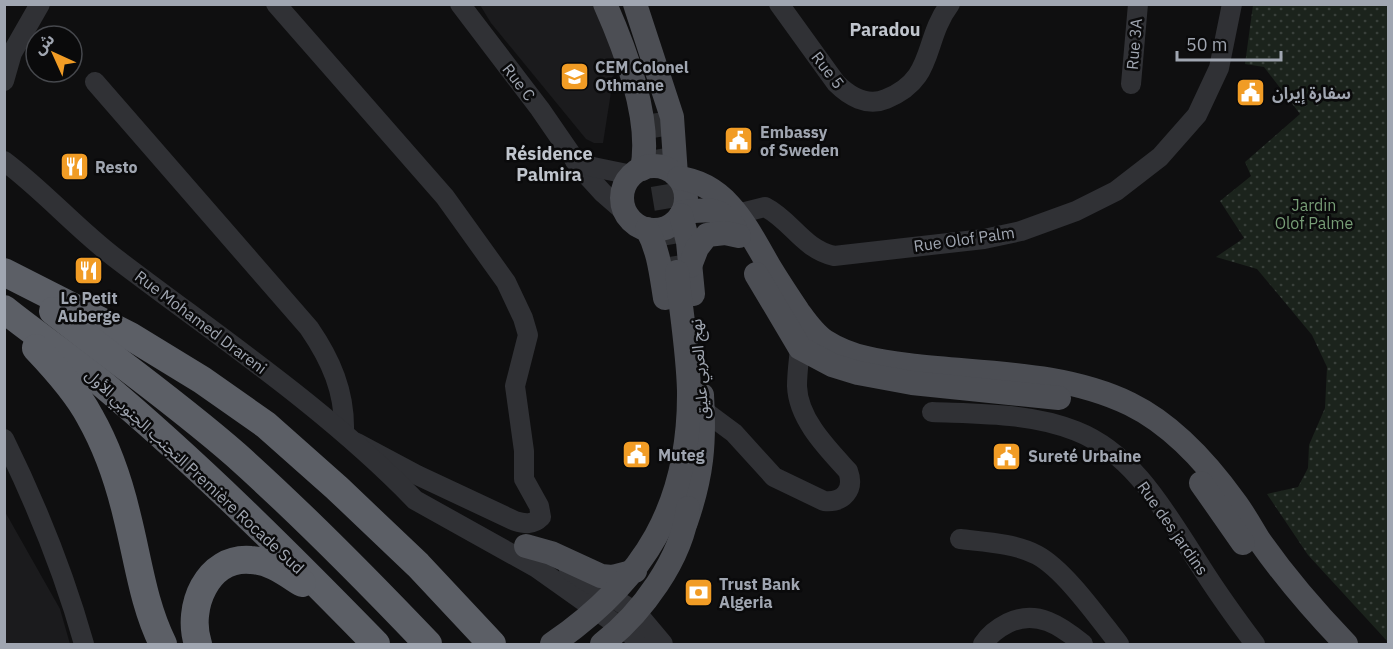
<svg xmlns="http://www.w3.org/2000/svg" width="1393" height="649" viewBox="0 0 1393 649" font-family="'IBM Plex Sans','Noto Sans Arabic',sans-serif">
	<defs>
		<pattern id="garden-dots" width="8" height="8" patternUnits="userSpaceOnUse" patternTransform="scale(1.5)"><rect width="8" height="8" fill="#1b231c"/><path d="M2 2h.1M6 6h.1" fill="none" stroke="#39403b" stroke-width="1.8" stroke-linecap="round"/></pattern>
	</defs>
	<rect width="100%" height="100%" fill="#0f0f10"/>
	<!-- built -->
	<g fill="#1b1b1d">
		<path d="M 480,5 L 601,5 L 617,54 L 603,143 L 594,143 L 586,139 L 491,23 Z"/>
		<path d="M 4,510 L 60,609 L 70,644 L 5,644 Z"/>
	</g>
	<!-- garden -->
	<path fill="url(#garden-dots)" d="M 1253,5 L 1388,5 L 1388,642 L 1308,555 L 1267,494 L 1298,487 L 1308,468 L 1309,445 L 1325,408 L 1327,367 L 1312,335 L 1257,269 L 1216,257 L 1244,238 L 1220,201 L 1251,176 L 1245,162 L 1300,114 L 1264,67 L 1245,64 Z"/>
	<g fill="none" stroke-linecap="round" stroke-linejoin="round">
		<!-- major-tunnel -->
		<path stroke="#2c2d30" stroke-width="24" stroke-dasharray="24 12" stroke-linecap="butt" d="M 651,114 L 677,272"/>
		<!-- minor -->
		<g stroke="#303135" stroke-width="20">
			<path d="M 276,4 L 445,197 L 506,282 L 523,318 L 528,335 L 515,386 L 524,451 L 524,479 L 539,506 L 541,517 C 533,525 525,524 515,521 L 417,475 L 357,443"/>
			<path d="M 460,4 L 540,109 L 582,170 L 603,193 L 626,213"/>
			<path d="M 779,4 L 836,83 C 849,96 867,107 886,99 C 936,79 922,41 950,4"/>
			<path d="M 4,81 L 12,53 L 40,4"/>
			<path d="M 95,82 L 309,328 C 331,360 345,392 344,431"/>
			<path d="M 1131,84 L 1138,4"/>
			<path d="M 4,161 C 44,191 75,227 114,257 C 216,335 325,407 415,500 L 537,568 L 644,644"/>
			<path d="M 575,161 L 593,167 L 632,175"/>
			<path d="M 741,217 L 745,212 L 765,207 C 791,220 803,249 834,256 L 984,239 L 1021,231 L 1076,211 L 1116,191 L 1160,157 L 1197,115 L 1219,68 L 1232,4"/>
			<path d="M 703,410 L 734,433 L 774,477 L 824,501 C 843,503 855,490 848,471 C 827,448 798,419 797,386 C 797,373 799,360 800,348"/>
			<path d="M 932,412 C 980,414 1032,413 1076,431 C 1137,455 1169,519 1203,570 C 1219,595 1237,620 1255,644"/>
			<path d="M 4,439 C 37,506 64,573 84,644"/>
			<path d="M 960,539 C 985,542 1014,543 1037,555 C 1065,570 1099,619 1119,644"/>
			<path d="M 569,570 L 637,613 L 663,644"/>
			<path d="M 983,644 C 989,635 998,628 1008,623 C 1037,609 1061,626 1083,644"/>
		</g>
		<!-- major -->
		<g stroke="#4c4e54" stroke-width="24">
			<path d="M 605,4 C 625,49 652,120 642,169"/>
			<path d="M 635,4 L 672,117 L 676,175"/>
			<circle cx="654" cy="198" r="32"/>
			<path d="M 679,178 C 727,184 747,228 769,266 C 778,281 788,296 798,311 C 806,322 814,334 825,341 C 853,359 885,362 916,366 C 987,374 1064,372 1130,404 C 1173,425 1207,463 1235,502 C 1244,514 1251,527 1259,540 C 1285,577 1315,612 1346,644"/>
			<path d="M 683,212 C 707,210 721,206 735,228"/>
			<path d="M 681,215 L 688,242 L 693,294"/>
			<path d="M 647,229 C 659,251 661,274 665,298"/>
			<path d="M 690,266 L 697,248 L 707,235 L 725,233 L 739,236"/>
			<path d="M 756,274 L 800,348 L 832,365 L 858,373 L 912,383 L 1059,398"/>
			<path d="M 1201,483 L 1243,543"/>
			<path d="M 686,522 C 702,476 705,443 702,395"/>
			<path d="M 526,546 L 551,553 L 601,576 L 612,577 L 635,571"/>
			<path d="M 552,644 C 645,580 690,505 689,391 C 688,351 681,311 677,272"/>
			<path d="M 602,644 C 641,614 682,559 688,508"/>
		</g>
		<!-- highway -->
		<g stroke="#5c5f66" stroke-width="28">
			<path d="M 4,272 L 130,336 L 202,380 L 266,425 L 337,488 L 418,565 L 492,644"/>
			<path d="M 4,309 C 35,334 68,356 99,381 C 197,463 287,553 376,644"/>
			<path d="M 53,311 C 114,359 178,404 236,455 C 303,515 366,579 428,644"/>
			<path d="M 36,348 C 55,368 77,392 90,417 C 107,447 119,482 127,516 C 138,559 143,604 163,644"/>
			<path d="M 198,644 C 186,608 207,556 251,560 C 271,561 286,573 302,583"/>
		</g>
	</g>
	<!-- icons -->
	<defs>
		<symbol id="school-square" viewBox="-11 -11 22 22"><rect x="-9" y="-9" width="18" height="18" rx="4" fill="#f19c25" stroke="#0a0a0b"/><path d="M0-5L7-2L0 1L-7-2ZM-4 1L0 2.5L4 1V4Q0 6-4 4Z" fill="#fff"/></symbol>
		<symbol id="civic-square" viewBox="-11 -11 22 22"><rect x="-9" y="-9" width="18" height="18" rx="4" fill="#f19c25" stroke="#0a0a0b"/><path d="M-.6-6.5H3V-4.5H.6V-3L4-1V1h2V6H-6V1h2V-1L-.6-3ZM-1.2 2.5V6h2.4V2.5Z" fill="#fff"/></symbol>
		<symbol id="restaurant-square" viewBox="-11 -11 22 22"><rect x="-9" y="-9" width="18" height="18" rx="4" fill="#f19c25" stroke="#0a0a0b"/><path d="M-5-6h1v4h1v-4h1v4h1v-4h1v5L-1.5 .5V6h-2V.5L-5-1ZM5-6V6H3V1.5H1.5Q1.5-4 5-6Z" fill="#fff"/></symbol>
		<symbol id="bank-square" viewBox="-11 -11 22 22"><rect x="-9" y="-9" width="18" height="18" rx="4" fill="#f19c25" stroke="#0a0a0b"/><path d="M-6-4H6V4H-6ZM0-2.3a2.3 2.3 0 1 0 0 4.6a2.3 2.3 0 1 0 0-4.6Z" fill="#fff"/></symbol>
	</defs>
	<g fill-rule="evenodd">
		<use href="#school-square" x="558" y="60" width="33" height="33"/>
		<use href="#civic-square" x="1234" y="76" width="33" height="33"/>
		<use href="#civic-square" x="722" y="124" width="33" height="33"/>
		<use href="#restaurant-square" x="58" y="150" width="33" height="33"/>
		<use href="#restaurant-square" x="72" y="254" width="33" height="33"/>
		<use href="#civic-square" x="620" y="438" width="33" height="33"/>
		<use href="#civic-square" x="990" y="440" width="33" height="33"/>
		<use href="#bank-square" x="682" y="576" width="33" height="33"/>
	</g>
	<g text-anchor="middle" dominant-baseline="central" stroke-width="5" stroke-linejoin="round" paint-order="stroke">
		<!-- street labels -->
		<g font-size="16" fill="#a0a6b1" stroke="#0a0a0b">
			<text transform="translate(1134 44) rotate(-85)">Rue 3A</text>
			<text transform="translate(828 70) rotate(52)">Rue 5</text>
			<text transform="translate(519 82) rotate(52)">Rue C</text>
			<text transform="translate(964 239) rotate(-8)">Rue Olof Palm</text>
			<text transform="translate(201 322) rotate(37)">Rue Mohamed Drareni</text>
			<text transform="translate(699 369) rotate(-94)">نهج العربي عليق</text>
			<text transform="translate(195 471) rotate(43)">التجنب الجنوبي الأول Première Rocade Sud</text>
			<text transform="translate(1173 528) rotate(55)">Rue des jardins</text>
		</g>
		<!-- poi labels -->
		<g font-size="16" font-weight="bold" fill="#a0a6b1" stroke="#0a0a0b" text-anchor="start">
			<text x="595" y="67">CEM Colonel<tspan x="595" dy="18">Othmane</tspan></text>
			<text x="1272" y="93">سفارة إيران</text>
			<text x="760" y="132">Embassy<tspan x="760" dy="18">of Sweden</tspan></text>
			<text x="95" y="167">Resto</text>
			<text x="89" y="298" text-anchor="middle">Le Petit<tspan x="89" dy="18">Auberge</tspan></text>
			<text x="658" y="455">Muteg</text>
			<text x="1028" y="456">Sureté Urbaine</text>
			<text x="719" y="584">Trust Bank<tspan x="719" dy="18">Algeria</tspan></text>
		</g>
		<!-- park labels -->
		<g font-size="16" fill="#779d76" stroke="#0a0a0b">
			<text x="1314" y="205">Jardin<tspan x="1314" dy="18">Olof Palme</tspan></text>
		</g>
		<!-- neighbourhood labels -->
		<g font-size="18" font-weight="bold" fill="#c0c5cd" stroke="#0a0a0b">
			<text x="885" y="29">Paradou</text>
			<text x="549" y="153">Résidence<tspan x="549" dy="21">Palmira</tspan></text>
		</g>
	</g>
	<!-- border -->
	<rect width="1393" height="649" fill="none" stroke="#a0a6b1" stroke-width="12"/>
	<!-- north arrow -->
	<g transform="translate(54 54) rotate(315)"><circle r="28" fill="#0a0a0b" stroke="#46484d" stroke-width="1.5"/>
	<path d="M0-4.5L10 22L0 15L-10 22Z" fill="#f19c25"/>
	<text y="-9" font-size="16" font-weight="bold" text-anchor="middle" fill="#a0a6b1">ش</text>
	</g>
	<!-- scale -->
	<path d="M1177 51v9h104v-9" fill="none" stroke="#a0a6b1" stroke-width="3"/>
	<text x="1186" y="51" font-size="18" fill="#a0a6b1" stroke="#0a0a0b" stroke-width="4.5" paint-order="stroke">50 m</text>
</svg>
